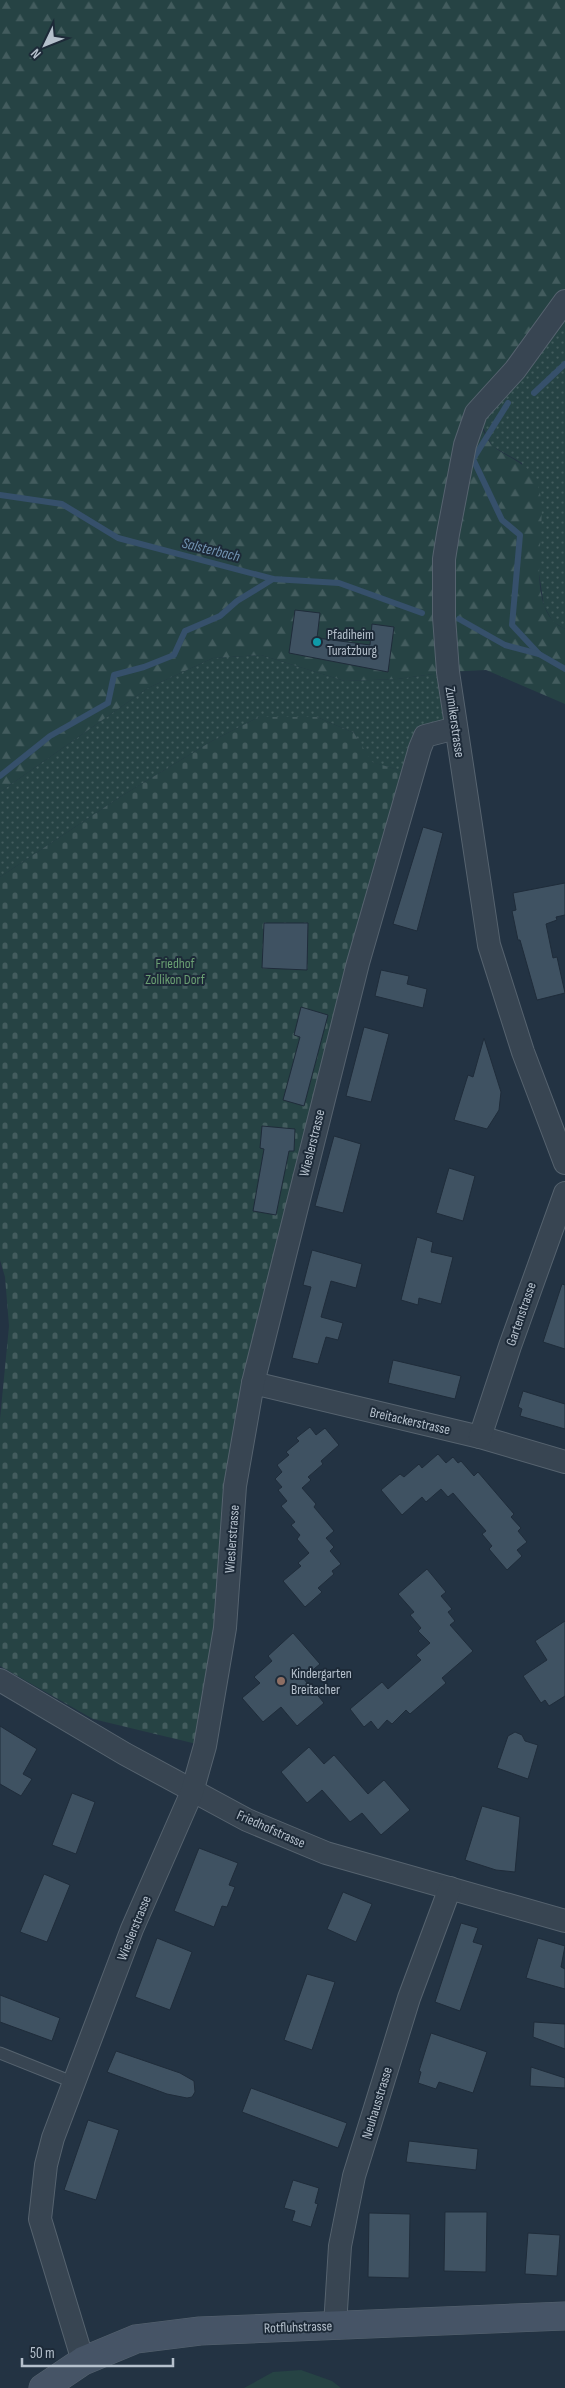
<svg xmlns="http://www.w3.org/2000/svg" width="565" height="2388" viewBox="0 0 565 2388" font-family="'Sofia Sans Condensed',sans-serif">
	<defs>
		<pattern id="grass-dots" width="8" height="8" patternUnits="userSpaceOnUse" patternTransform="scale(1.25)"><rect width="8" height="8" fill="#264344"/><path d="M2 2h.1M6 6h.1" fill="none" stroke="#435c5e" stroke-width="1.8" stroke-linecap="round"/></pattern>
		<pattern id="forest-firs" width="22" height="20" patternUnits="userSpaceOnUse" patternTransform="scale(1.25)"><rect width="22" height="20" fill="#264344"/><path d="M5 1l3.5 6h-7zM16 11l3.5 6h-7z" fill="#435c5e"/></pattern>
		<pattern id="cemetery-stones" width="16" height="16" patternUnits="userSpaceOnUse" patternTransform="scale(1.25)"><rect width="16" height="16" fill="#264344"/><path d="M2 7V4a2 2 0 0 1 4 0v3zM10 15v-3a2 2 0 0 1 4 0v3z" fill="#435c5e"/></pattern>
	</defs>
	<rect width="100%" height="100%" fill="#233343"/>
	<!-- grass -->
	<g fill="url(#grass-dots)">
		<path d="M 565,301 L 565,629 L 553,622 L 544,606 L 522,463 L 492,446 L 476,413 Z"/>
		<path d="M 261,655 L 345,681 L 397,679 L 448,672 L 456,728 L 425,736 L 412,774 L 371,762 L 354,733 L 317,717 L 259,717 L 212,741 L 120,797 L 0,877 L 0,792 L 148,688 L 213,658 Z"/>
	</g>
	<!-- forest -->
	<path fill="url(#forest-firs)" d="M 0,0 L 565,0 L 565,301 L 476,414 C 480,423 486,441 494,447 C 514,462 534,464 540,493 C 547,529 527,591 553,621 C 556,624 561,627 565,629 L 565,704 L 486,670 L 448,672 L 397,679 L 345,681 L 261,655 L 213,658 L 148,688 L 0,792 Z"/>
	<!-- cemetery -->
	<path fill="url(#cemetery-stones)" d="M 259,717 L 317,717 L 354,733 L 372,762 L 412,774 L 253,1383 L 205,1746 L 93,1719 L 0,1666 L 0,1419 L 9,1326 L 5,1277 L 0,1260 L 0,877 L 120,797 L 212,741 Z"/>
	<!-- pitch -->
	<path fill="#264344" d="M 301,2370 L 332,2381 L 341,2388 L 244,2388 L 273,2372 Z"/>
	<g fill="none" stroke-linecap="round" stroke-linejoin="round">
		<!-- stream -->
		<g stroke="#36506b" stroke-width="6">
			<path d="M 534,393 L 565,364"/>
			<path d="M 508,403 L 473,459 L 502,520 L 520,535 L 512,625 L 539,654"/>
			<path d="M 0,495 L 62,504 L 118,538 L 273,579 L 339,583 L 422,613"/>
			<path d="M 459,619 L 505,645 L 539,654 L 565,669"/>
			<path d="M 0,776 L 50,736 L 108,703 L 114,675 L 144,667 L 174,655 L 185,631 L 220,616 L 237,601 L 273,579"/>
		</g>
	</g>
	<!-- building -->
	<g fill="#3f5262" stroke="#1f2c3a">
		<path d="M 295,610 L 320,613 L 317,638 L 370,645 L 372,624 L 394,627 L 388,672 L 289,653 Z"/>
		<path d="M 423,827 L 443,833 L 417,931 L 393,924 Z"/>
		<path d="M 565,883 L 565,915 L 556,917 L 557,920 L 546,924 L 553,958 L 557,957 L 565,993 L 537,1000 L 520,940 L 518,940 L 512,911 L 516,910 L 513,893 Z"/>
		<path d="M 264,923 L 308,923 L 307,970 L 262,968 Z"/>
		<path d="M 381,970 L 409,976 L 407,984 L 427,989 L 423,1008 L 375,996 Z"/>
		<path d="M 301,1007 L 328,1015 L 304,1106 L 283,1100 L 300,1037 L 294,1035 Z"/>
		<path d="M 364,1027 L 389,1034 L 371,1102 L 346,1096 Z"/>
		<path d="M 484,1038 L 501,1092 L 499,1110 L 487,1129 L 454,1120 L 468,1075 L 473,1077 Z"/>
		<path d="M 262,1126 L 295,1129 L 294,1151 L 289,1151 L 276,1215 L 253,1211 L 264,1149 L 260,1148 Z"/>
		<path d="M 334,1136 L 361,1144 L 343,1213 L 315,1206 Z"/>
		<path d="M 449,1168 L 475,1176 L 463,1221 L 436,1213 Z"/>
		<path d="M 417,1237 L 433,1242 L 431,1252 L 453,1257 L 441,1304 L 419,1298 L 418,1305 L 401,1300 Z"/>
		<path d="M 312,1250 L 362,1264 L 356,1288 L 331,1281 L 321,1317 L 343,1323 L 338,1340 L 326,1337 L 318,1364 L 292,1358 L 311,1287 L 303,1285 Z"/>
		<path d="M 562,1284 L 565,1285 L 565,1349 L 543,1342 Z"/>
		<path d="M 393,1360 L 461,1376 L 455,1399 L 388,1383 Z"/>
		<path d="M 523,1391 L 565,1404 L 565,1429 L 520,1416 L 522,1409 L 518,1407 Z"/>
		<path d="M 310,1427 L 316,1435 L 325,1428 L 339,1445 L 321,1461 L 323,1464 L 308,1477 L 311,1480 L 302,1488 L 316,1504 L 314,1507 L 334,1531 L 326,1538 L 334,1547 L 330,1551 L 341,1564 L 332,1571 L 334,1574 L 318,1588 L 322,1592 L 305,1607 L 283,1581 L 301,1566 L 298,1563 L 309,1553 L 297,1539 L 300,1535 L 291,1525 L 295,1522 L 281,1506 L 287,1501 L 278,1490 L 282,1487 L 275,1479 L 282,1472 L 277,1465 L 289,1455 L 286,1452 L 299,1441 L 296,1438 Z"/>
		<path d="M 438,1454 L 446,1463 L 453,1457 L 458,1463 L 461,1461 L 474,1476 L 478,1472 L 514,1514 L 511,1517 L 521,1528 L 518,1531 L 527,1542 L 517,1550 L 522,1556 L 507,1570 L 489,1549 L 492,1546 L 482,1534 L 486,1531 L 453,1493 L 448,1497 L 441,1489 L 426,1502 L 422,1497 L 402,1515 L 381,1490 L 400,1474 L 404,1477 L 419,1464 L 422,1468 Z"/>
		<path d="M 427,1569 L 446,1592 L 441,1596 L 452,1609 L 448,1612 L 455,1621 L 450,1625 L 473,1651 L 442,1678 L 446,1683 L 410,1714 L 406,1710 L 392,1724 L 387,1720 L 378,1730 L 371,1721 L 364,1727 L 350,1709 L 382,1682 L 388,1689 L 421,1660 L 416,1655 L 430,1643 L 418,1631 L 421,1628 L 410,1615 L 414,1612 L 398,1594 Z"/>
		<path d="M 565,1621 L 565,1696 L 549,1706 L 545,1700 L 541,1703 L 523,1676 L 547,1660 L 535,1641 Z"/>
		<path d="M 293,1633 L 320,1664 L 303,1678 L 324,1703 L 297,1726 L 281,1707 L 263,1722 L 242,1698 L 260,1683 L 254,1677 L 272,1661 L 268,1656 Z"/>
		<path d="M 0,1726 L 37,1749 L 23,1774 L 32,1779 L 21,1796 L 0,1784 Z"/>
		<path d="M 515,1732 L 522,1735 L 525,1741 L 538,1745 L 528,1779 L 497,1768 L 508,1736 Z"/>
		<path d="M 309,1747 L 324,1764 L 334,1755 L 368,1794 L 384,1780 L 410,1810 L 381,1835 L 362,1813 L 350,1822 L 322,1790 L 307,1803 L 281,1772 Z"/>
		<path d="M 72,1793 L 95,1802 L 76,1854 L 52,1845 Z"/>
		<path d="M 482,1806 L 520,1817 L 515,1872 L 496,1870 L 465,1860 Z"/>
		<path d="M 199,1848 L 238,1863 L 229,1885 L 235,1887 L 227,1907 L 222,1906 L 214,1927 L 174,1911 Z"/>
		<path d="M 44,1874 L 70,1885 L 47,1942 L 20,1932 Z"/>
		<path d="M 343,1892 L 372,1904 L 356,1942 L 327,1929 Z"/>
		<path d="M 461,1923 L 478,1928 L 473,1942 L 483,1945 L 460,2011 L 435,2002 Z"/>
		<path d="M 157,1938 L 192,1952 L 170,2010 L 135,1997 Z"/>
		<path d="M 538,1938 L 565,1946 L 561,1967 L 565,1969 L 565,1989 L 526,1978 Z"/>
		<path d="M 307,1974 L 335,1982 L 312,2050 L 284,2040 Z"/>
		<path d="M 0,1995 L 60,2018 L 52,2041 L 0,2022 Z"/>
		<path d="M 534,2022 L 565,2024 L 565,2049 L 533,2037 Z"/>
		<path d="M 431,2033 L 487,2052 L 473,2093 L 439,2082 L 436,2089 L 418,2083 L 421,2072 L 419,2071 Z"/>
		<path d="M 116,2051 L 180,2073 L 194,2081 L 195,2092 L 192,2097 L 187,2098 L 167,2094 L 107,2072 Z"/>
		<path d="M 531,2067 L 565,2078 L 565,2088 L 530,2086 Z"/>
		<path d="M 251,2088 L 347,2123 L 338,2148 L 242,2112 Z"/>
		<path d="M 88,2120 L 119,2130 L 96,2200 L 64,2190 Z"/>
		<path d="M 409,2141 L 478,2149 L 476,2170 L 406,2162 Z"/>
		<path d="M 293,2180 L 319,2188 L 315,2203 L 318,2204 L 311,2227 L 292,2221 L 295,2211 L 284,2208 Z"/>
		<path d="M 445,2212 L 487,2212 L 486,2272 L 444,2271 Z"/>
		<path d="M 369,2213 L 410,2214 L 409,2278 L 368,2277 Z"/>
		<path d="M 528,2233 L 560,2235 L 557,2276 L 525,2274 Z"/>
	</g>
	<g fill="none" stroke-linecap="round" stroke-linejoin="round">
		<defs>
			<path id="lane" d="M 0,2053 L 75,2083"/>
			<g id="street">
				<path d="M 565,301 L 515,370 L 476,413 L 465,445 L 448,534 L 444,559 L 444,617 L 448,672 L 489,945 L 523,1052 L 565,1163"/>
				<path d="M 253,1383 L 480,1437 L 565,1462"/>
				<path d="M 480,1437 L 510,1346 L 565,1193"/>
				<path d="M 0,1680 L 125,1754 L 247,1820 L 326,1853 L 565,1921"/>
				<path d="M 335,2326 L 340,2246 L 354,2176 L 409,1998 L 450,1888"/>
				<path d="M 83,2361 L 40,2219 L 46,2165 L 53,2138 L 132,1929 L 192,1792 L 205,1746 L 225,1628 L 235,1486 L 253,1383 L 358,963 L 420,748 L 425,736 L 456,728"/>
			</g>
			<path id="secondary" d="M 43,2388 L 83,2361 L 136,2339 L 200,2331 L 565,2316"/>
		</defs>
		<!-- lane casing -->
		<use href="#lane" stroke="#56636f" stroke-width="13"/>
		<!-- street casing -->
		<use href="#street" stroke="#56636f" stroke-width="24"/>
		<!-- secondary casing -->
		<use href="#secondary" stroke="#56636f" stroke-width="29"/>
		<!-- lane -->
		<use href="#lane" stroke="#384552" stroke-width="11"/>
		<!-- street -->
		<use href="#street" stroke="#384552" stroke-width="22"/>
		<!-- secondary -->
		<use href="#secondary" stroke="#465466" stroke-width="28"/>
	</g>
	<!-- markers -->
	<circle fill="#0f9aa8" stroke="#1d2a38" stroke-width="2" cx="317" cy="642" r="5"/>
	<circle fill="#8d6e63" stroke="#1d2a38" stroke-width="2" cx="281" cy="1681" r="5"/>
	<g text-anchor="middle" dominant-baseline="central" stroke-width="4" stroke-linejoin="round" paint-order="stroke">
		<!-- poi labels -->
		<g font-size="14" fill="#b5c0cc" stroke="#1d2a38" text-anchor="start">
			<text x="327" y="634">Pfadiheim<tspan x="327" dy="16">Turatzburg</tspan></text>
			<text x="291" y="1673">Kindergarten<tspan x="291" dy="16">Breitacher</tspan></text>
		</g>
		<!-- street labels -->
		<g font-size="14" fill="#b5c0cc" stroke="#1d2a38">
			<text transform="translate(455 722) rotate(82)">Zumikerstrasse</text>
			<text transform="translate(312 1143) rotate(-76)">Wieslerstrasse</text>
			<text transform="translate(521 1314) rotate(-71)">Gartenstrasse</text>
			<text transform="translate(410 1421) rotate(13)">Breitackerstrasse</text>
			<text transform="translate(232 1539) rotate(-86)">Wieslerstrasse</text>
			<text transform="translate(271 1829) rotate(24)">Friedhofstrasse</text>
			<text transform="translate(134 1928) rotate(-68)">Wieslerstrasse</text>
			<text transform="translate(377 2103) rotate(-73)">Neuhausstrasse</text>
			<text transform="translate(298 2327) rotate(-2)">Rotfluhstrasse</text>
		</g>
		<!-- park labels -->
		<g font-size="14" fill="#6a9f72" stroke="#1d2a38">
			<text x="175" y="963">Friedhof<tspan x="175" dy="16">Zollikon Dorf</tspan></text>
		</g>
		<!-- water labels -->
		<g font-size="15" font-style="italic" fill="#7293b2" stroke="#1d2a38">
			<text transform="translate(211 550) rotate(14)">Salsterbach</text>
		</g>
	</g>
	<!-- north arrow -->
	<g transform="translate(45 45) rotate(227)" stroke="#1d2a38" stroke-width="4" paint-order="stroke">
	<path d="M0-4L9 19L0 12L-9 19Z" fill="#b5c0cc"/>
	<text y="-8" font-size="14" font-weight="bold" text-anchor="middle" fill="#b5c0cc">N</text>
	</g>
	<!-- scale -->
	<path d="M22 2358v8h151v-8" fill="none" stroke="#b5c0cc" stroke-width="2.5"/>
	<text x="30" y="2358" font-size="15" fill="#b5c0cc" stroke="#1d2a38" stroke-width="4" paint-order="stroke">50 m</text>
</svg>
